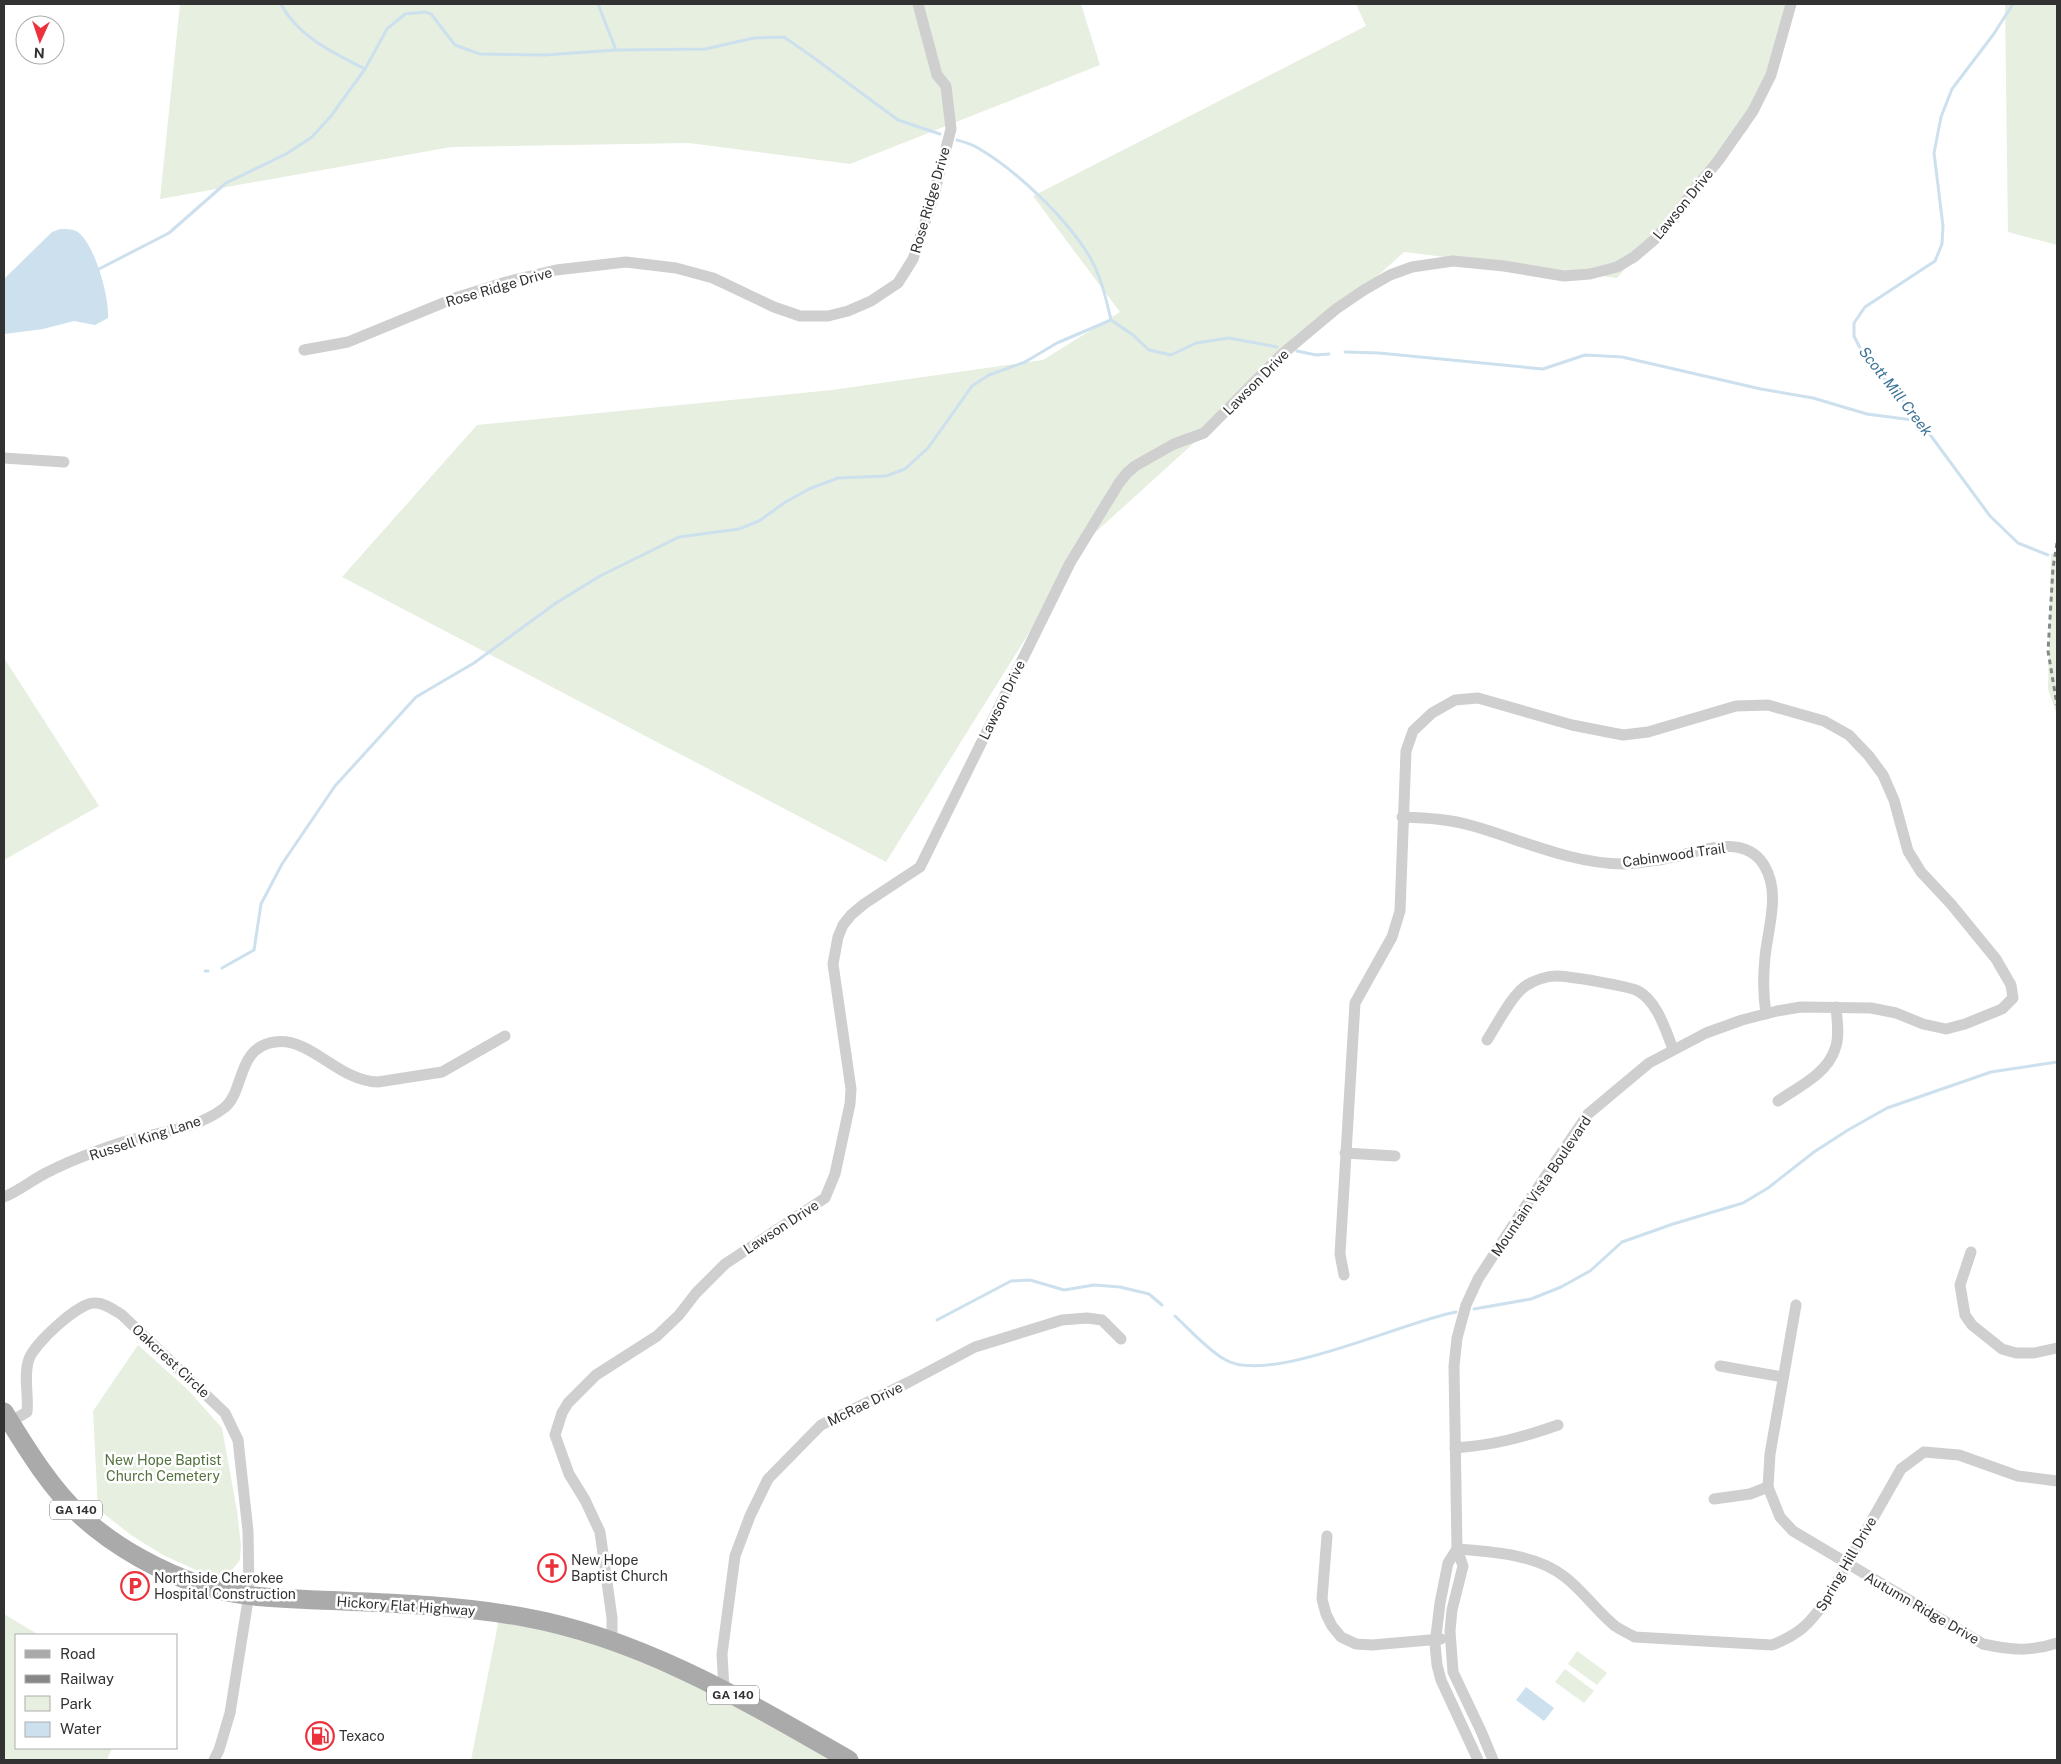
<svg xmlns="http://www.w3.org/2000/svg" width="2061" height="1764" viewBox="0 0 2061 1764" font-family="'Public Sans',sans-serif">
	<rect width="100%" height="100%" fill="#fff"/>
	<!-- green -->
	<g fill="#e7efe0">
		<path d="M 180,4 L 1081,4 L 1100,65 L 850,164 L 689,143 L 451,147 L 160,199 Z"/>
		<path d="M 1356,4 L 1788,4 L 1748,129 L 1617,278 L 1404,252 L 1087,540 L 886,862 L 342,577 L 477,425 L 832,390 L 1043,360 L 1120,312 L 1033,196 L 1366,26 Z"/>
		<path d="M 2005,4 L 2057,4 L 2057,245 L 2008,232 Z"/>
		<path d="M 2051,553 L 2057,556 L 2057,715 L 2048,689 Z"/>
		<path d="M 4,658 L 99,806 L 4,860 Z"/>
		<path d="M 138,1345 L 188,1390 L 222,1428 L 237,1511 L 241,1545 L 240,1560 L 232,1570 L 221,1575 L 196,1570 L 163,1555 L 131,1535 L 98,1509 L 93,1411 Z"/>
		<path d="M 4,1614 L 39,1635 L 16,1635 L 16,1748 L 112,1748 L 107,1760 L 4,1760 Z"/>
		<path d="M 500,1614 L 624,1639 L 835,1760 L 471,1760 Z"/>
		<path d="M 1577,1651 L 1607,1673 L 1597,1685 L 1568,1664 Z"/>
		<path d="M 1565,1669 L 1594,1691 L 1584,1703 L 1555,1682 Z"/>
	</g>
	<!-- water -->
	<g fill="#cce0ee">
		<path d="M 60,229 C 65,229 72,229 76,231 C 94,240 110,299 108,318 L 95,325 L 74,321 L 43,329 L 4,334 L 4,279 L 52,232 Z"/>
		<path d="M 1526,1687 L 1554,1708 L 1544,1721 L 1516,1700 Z"/>
	</g>
	<g fill="none" stroke-linecap="round" stroke-linejoin="round">
		<!-- stream -->
		<g stroke="#cce0ee" stroke-width="3">
			<path d="M 281,4 C 297,36 334,53 365,69"/>
			<path d="M 598,4 L 616,50"/>
			<path d="M 2013,4 L 1993,35 L 1952,89 L 1941,117 L 1934,153 L 1943,226 L 1942,244 L 1935,261 L 1865,307 L 1854,323 L 1854,336 L 1862,352 L 1920,421 L 1990,516 L 2018,543 L 2048,555"/>
			<path d="M 957,140 C 964,142 972,144 978,148 C 1016,170 1065,217 1088,254 C 1100,273 1106,298 1111,320 L 1133,335 L 1149,350 L 1171,355 L 1196,343 L 1229,338 L 1277,347"/>
			<path d="M 99,269 L 169,233 L 226,183 L 286,154 L 312,137 L 331,116 L 365,69 L 387,29 L 405,14 L 425,12 L 431,14 L 455,45 L 480,54 L 544,55 L 616,50 L 705,49 L 754,38 L 784,37 L 810,55 L 898,120 L 940,134"/>
			<path d="M 1297,351 L 1316,355 L 1329,354"/>
			<path d="M 1345,352 L 1379,353 L 1543,369 L 1585,355 L 1622,357 L 1761,389 L 1813,398 L 1867,414 L 1920,421"/>
			<path d="M 222,968 L 254,950 L 261,904 L 282,864 L 335,786 L 416,697 L 474,663 L 556,603 L 600,576 L 679,537 L 739,529 L 759,521 L 784,503 L 809,489 L 838,478 L 886,476 L 905,469 L 928,448 L 972,386 L 989,375 L 1025,362 L 1057,343 L 1111,320"/>
			<path d="M 205,971 L 208,971"/>
			<path d="M 1474,1309 L 1531,1299 L 1561,1287 L 1590,1271 L 1622,1242 L 1673,1224 L 1743,1203 L 1768,1188 L 1814,1152 L 1848,1130 L 1887,1108 L 1991,1072 L 2057,1062"/>
			<path d="M 1175,1316 C 1190,1330 1207,1349 1224,1359 C 1267,1387 1404,1321 1456,1312"/>
			<path d="M 937,1320 L 1011,1281 L 1030,1280 L 1064,1290 L 1094,1285 L 1120,1287 L 1149,1294 L 1162,1305"/>
		</g>
		<!-- street -->
		<g stroke="#cfcfcf" stroke-width="11">
			<path d="M 304,350 L 348,342 L 455,298 L 506,282 L 556,270 L 626,262 L 676,268 L 713,278 L 774,307 L 800,316 L 828,316 L 848,311 L 871,301 L 898,283 L 913,259 L 933,198 L 951,129 L 946,86 L 937,75 L 918,4"/>
			<path d="M 4,458 L 64,462"/>
			<path d="M 1402,817 C 1427,818 1450,819 1473,826 C 1522,840 1572,864 1624,864 C 1639,863 1658,861 1673,857 C 1701,851 1744,833 1764,865 C 1781,893 1768,927 1765,957 C 1763,977 1763,995 1766,1014"/>
			<path d="M 1487,1040 C 1497,1025 1512,994 1527,985 C 1535,980 1547,976 1556,976 C 1569,976 1628,986 1638,991 C 1657,1001 1666,1031 1673,1049"/>
			<path d="M 1778,1101 C 1798,1087 1827,1074 1835,1049 C 1840,1037 1837,1020 1836,1007"/>
			<path d="M 1345,1153 L 1395,1156"/>
			<path d="M 4,1197 C 19,1191 32,1180 46,1173 C 69,1161 96,1151 120,1143 C 155,1132 194,1131 224,1108 C 245,1092 236,1047 275,1042 C 311,1037 338,1081 378,1082 L 442,1072 L 505,1036"/>
			<path d="M 1971,1252 L 1960,1285 L 1965,1315 L 1972,1325 L 2002,1349 L 2016,1353 L 2034,1353 L 2057,1348"/>
			<path d="M 1344,1275 L 1340,1254 L 1355,1003 L 1392,937 L 1400,911 L 1406,751 L 1413,731 L 1432,713 L 1455,700 L 1478,698 L 1572,725 L 1623,735 L 1648,732 L 1736,706 L 1768,705 L 1824,721 L 1849,735 L 1869,756 L 1883,775 L 1894,800 L 1908,851 L 1921,872 L 1951,904 L 1996,959 L 2011,985 L 2013,998 L 2002,1009 L 1965,1024 L 1946,1029 L 1923,1024 L 1896,1013 L 1871,1008 L 1801,1007 L 1777,1011 L 1742,1020 L 1706,1033 L 1649,1063 L 1588,1114 L 1532,1196 L 1478,1279 L 1466,1305 L 1457,1338 L 1454,1366 L 1457,1549 L 1463,1566 L 1452,1610 L 1450,1631 L 1453,1672 L 1481,1731 L 1493,1760"/>
			<path d="M 1796,1305 L 1770,1454 L 1768,1487 L 1780,1517 L 1793,1531 L 1983,1644 C 2011,1650 2030,1652 2057,1643"/>
			<path d="M 1720,1366 L 1783,1377"/>
			<path d="M 10,1422 L 27,1412 C 29,1395 23,1375 29,1359 C 35,1343 78,1303 94,1303 C 104,1302 114,1310 122,1315 L 225,1413 L 238,1440 L 248,1531 L 249,1594 L 230,1713 L 219,1750 L 214,1760"/>
			<path d="M 1455,1448 C 1494,1445 1521,1438 1558,1425"/>
			<path d="M 1714,1499 L 1750,1494 L 1768,1487"/>
			<path d="M 1327,1536 L 1322,1599 L 1326,1614 L 1332,1626 L 1341,1637 L 1356,1644 L 1372,1645 L 1441,1639"/>
			<path d="M 1457,1549 C 1493,1552 1536,1554 1565,1577 C 1583,1591 1597,1611 1615,1626 C 1621,1630 1629,1634 1635,1637 L 1772,1645 C 1800,1634 1809,1624 1826,1601 L 1901,1469 L 1924,1452 L 1959,1455 L 2018,1476 L 2057,1481"/>
			<path d="M 1457,1549 L 1448,1563 L 1440,1603 L 1435,1644 L 1437,1665 L 1441,1680 L 1478,1760"/>
			<path d="M 612,1641 L 612,1618 L 600,1532 L 585,1500 L 569,1474 L 555,1435 L 562,1413 L 568,1403 L 596,1375 L 657,1336 L 679,1315 L 696,1293 L 725,1264 L 825,1198 L 835,1174 L 850,1104 L 851,1089 L 833,964 L 838,937 L 843,925 L 851,915 L 864,904 L 920,867 L 1070,563 L 1119,483 L 1127,473 L 1135,466 L 1174,444 L 1204,433 L 1281,355 L 1336,309 L 1364,290 L 1390,275 L 1412,267 L 1453,261 L 1504,266 L 1564,276 L 1590,274 L 1617,267 L 1634,257 L 1654,240 L 1673,219 L 1691,194 L 1718,161 L 1753,111 L 1771,75 L 1791,4"/>
			<path d="M 724,1689 L 722,1654 L 735,1556 L 750,1516 L 768,1479 L 821,1425 L 909,1382 L 975,1347 L 1062,1320 L 1087,1318 L 1102,1320 L 1121,1339"/>
		</g>
		<!-- primary -->
		<path stroke="#aaa" stroke-width="19" d="M 4,1412 C 25,1446 51,1489 81,1516 C 115,1547 160,1572 204,1586 C 240,1598 281,1598 318,1600 C 386,1603 456,1605 523,1617 C 641,1638 746,1701 849,1760"/>
		<!-- rail -->
		<path stroke="#878787" stroke-width="3" stroke-dasharray="5 4" stroke-linecap="butt" d="M 2057,543 L 2053,568 L 2048,651 L 2057,705"/>
	</g>
	<!-- icons -->
	<defs>
		<symbol id="church-ring" viewBox="-11 -11 22 22"><circle r="9.5" fill="#fff" stroke="#eb313b" stroke-width="1.5"/><path d="M-1.2-6h2.4v3.5h3.3v2.4h-3.3V6h-2.4V-.1h-3.3v-2.4h3.3Z" fill="#eb313b"/></symbol>
		<symbol id="parking-ring" viewBox="-11 -11 22 22"><circle r="9.5" fill="#fff" stroke="#eb313b" stroke-width="1.5"/><path d="M-3.5-5.5H1a3.5 3.5 0 0 1 0 7H-1V5.5H-3.5ZM-1-3.4V-.6H.8a1.4 1.4 0 0 0 0-2.8Z" fill="#eb313b"/></symbol>
		<symbol id="fuel-ring" viewBox="-11 -11 22 22"><circle r="9.5" fill="#fff" stroke="#eb313b" stroke-width="1.5"/><path d="M-5.5-6h7V0h2V4h1.3V-2.5L3-4.5l.8-.8L6-3V5H2.5V1h-1V6h-7ZM-4.2-4.7v3.2H.2V-4.7Z" fill="#eb313b"/></symbol>
	</defs>
	<g fill-rule="evenodd">
		<use href="#church-ring" x="536" y="1552" width="32" height="32"/>
		<use href="#parking-ring" x="119" y="1570" width="32" height="32"/>
		<use href="#fuel-ring" x="304" y="1720" width="32" height="32"/>
	</g>
	<g text-anchor="middle" dominant-baseline="central" stroke-width="5" stroke-linejoin="round" paint-order="stroke">
		<!-- shield labels -->
		<g fill="#fff" stroke="#707070" stroke-width="1">
			<rect x="50" y="1500.5" width="52" height="19" rx="4"/>
			<rect x="707" y="1685.5" width="52" height="19" rx="4"/>
		</g>
		<g font-size="12" font-weight="bold" fill="#323232">
			<text x="76" y="1510">GA 140</text>
			<text x="733" y="1695">GA 140</text>
		</g>
		<!-- street labels -->
		<g font-size="14" fill="#323232" stroke="#fff">
			<text transform="translate(930 200) rotate(-74)">Rose Ridge Drive</text>
			<text transform="translate(1683 204) rotate(-51)">Lawson Drive</text>
			<text transform="translate(499 287) rotate(-16)">Rose Ridge Drive</text>
			<text transform="translate(1256 382) rotate(-45)">Lawson Drive</text>
			<text transform="translate(1002 700) rotate(-64)">Lawson Drive</text>
			<text transform="translate(1674 855) rotate(-8)">Cabinwood Trail</text>
			<text transform="translate(145 1138) rotate(-18)">Russell King Lane</text>
			<text transform="translate(1541 1186) rotate(-56)">Mountain Vista Boulevard</text>
			<text transform="translate(781 1227) rotate(-33)">Lawson Drive</text>
			<text transform="translate(171 1361) rotate(43)">Oakcrest Circle</text>
			<text transform="translate(865 1404) rotate(-26)">McRae Drive</text>
			<text transform="translate(1846 1564) rotate(-60)">Spring Hill Drive</text>
			<text transform="translate(406 1606) rotate(4)">Hickory Flat Highway</text>
			<text transform="translate(1922 1608) rotate(30)">Autumn Ridge Drive</text>
		</g>
		<!-- park labels -->
		<g font-size="14" fill="#53703d" stroke="#fff">
			<text x="163" y="1460">New Hope Baptist<tspan x="163" dy="16">Church Cemetery</tspan></text>
		</g>
		<!-- poi labels -->
		<g font-size="14" fill="#323232" stroke="#fff" text-anchor="start">
			<text x="571" y="1560">New Hope<tspan x="571" dy="16">Baptist Church</tspan></text>
			<text x="154" y="1578">Northside Cherokee<tspan x="154" dy="16">Hospital Construction</tspan></text>
			<text x="339" y="1736">Texaco</text>
		</g>
		<!-- water labels -->
		<g font-size="15" font-style="italic" fill="#3c7298" stroke="#fff">
			<text transform="translate(1896 391) rotate(52)">Scott Mill Creek</text>
		</g>
	</g>
	<!-- border -->
	<rect width="2061" height="1764" fill="none" stroke="#323232" stroke-width="10"/>
	<!-- legend -->
	<rect x="15" y="1634" width="162" height="115" fill="#ffffff" stroke="#adadad"/>
	<rect x="25" y="1650" width="25" height="8" fill="#aaaaaa" stroke="#adadad"/>
	<text x="60" y="1659" font-size="15" fill="#323232">Road</text>
	<rect x="25" y="1675" width="25" height="8" fill="#878787" stroke="#adadad"/>
	<text x="60" y="1684" font-size="15" fill="#323232">Railway</text>
	<rect x="25" y="1696" width="25" height="15" fill="#e7efe0" stroke="#adadad"/>
	<text x="60" y="1709" font-size="15" fill="#323232">Park</text>
	<rect x="25" y="1722" width="25" height="15" fill="#cce0ee" stroke="#adadad"/>
	<text x="60" y="1734" font-size="15" fill="#323232">Water</text>
	<!-- north arrow -->
	<g transform="translate(40 40) rotate(183)"><circle r="24" fill="#ffffff" stroke="#adadad"/>
	<path d="M0-4L9 19L0 12L-9 19Z" fill="#eb313b"/>
	<text y="-8" font-size="14" font-weight="bold" text-anchor="middle" fill="#323232">N</text>
	</g>
</svg>
